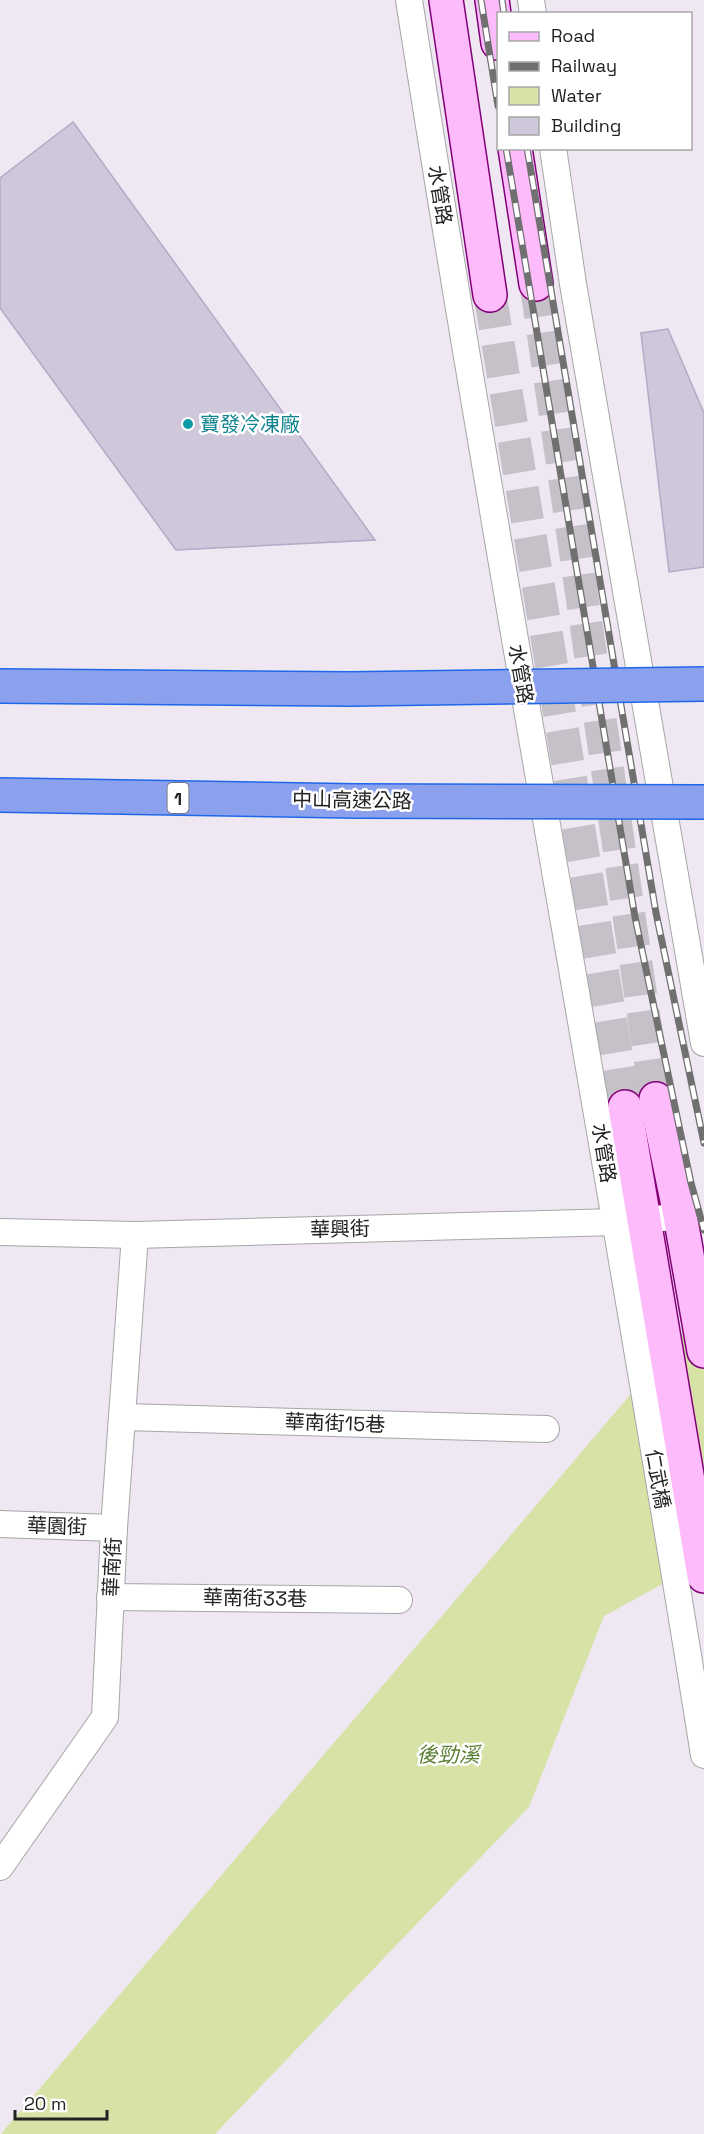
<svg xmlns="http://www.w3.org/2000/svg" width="704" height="2134" viewBox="0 0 704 2134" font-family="'Space Grotesk','Noto Sans TC',sans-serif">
	<rect width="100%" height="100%" fill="#efe8f3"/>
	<!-- water -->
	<path fill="#d6e2a6" d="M 704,1308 L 704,1544 L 686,1571 L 604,1616 L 529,1807 L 215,2134 L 1,2134 Z"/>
	<!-- building -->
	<g fill="#cfc8da" stroke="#b5a9c6" stroke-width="1.5">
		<path d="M 73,122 L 375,540 L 176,550 L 0,308 L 0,178 Z"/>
		<path d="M 668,329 L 704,413 L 704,567 L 669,572 L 641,333 Z"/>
	</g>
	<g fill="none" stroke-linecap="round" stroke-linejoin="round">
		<!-- secondary-tunnel -->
		<g stroke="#c6c0c9" stroke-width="33" stroke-dasharray="33 16" stroke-linecap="butt">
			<path d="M 536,284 L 656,1099"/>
			<path d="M 490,295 L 625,1107"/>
		</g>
		<defs>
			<g id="street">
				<path d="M 409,0 C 501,586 611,1169 704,1755"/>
				<path d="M 531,0 L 533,14"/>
				<path d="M 553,148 L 573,284 L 704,1043"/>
				<path d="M 0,1232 L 135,1235 L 615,1222 L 646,1221 L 680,1215"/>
				<path d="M 123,1417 L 546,1429"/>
				<path d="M 0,1524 L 114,1528"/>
				<path d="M 110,1597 L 399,1600"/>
				<path d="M 0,1867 L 105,1717 L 114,1528 L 135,1235"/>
			</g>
			<g id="secondary">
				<path d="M 446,0 L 490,295"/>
				<path d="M 492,0 L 498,43"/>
				<path d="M 515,148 L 536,284"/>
				<path d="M 656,1099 L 680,1215 L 704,1351"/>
				<path d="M 625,1107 L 704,1576"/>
			</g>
			<g id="highway">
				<path d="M 0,686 L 351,689"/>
				<path d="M 0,795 L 356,801"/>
			</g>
		</defs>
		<!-- street casing -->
		<use href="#street" stroke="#a6a6a6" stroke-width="28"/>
		<!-- secondary casing -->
		<use href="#secondary" stroke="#820077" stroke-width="36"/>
		<!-- highway casing -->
		<use href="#highway" stroke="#1e68e8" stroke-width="36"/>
		<!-- street -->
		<use href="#street" stroke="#fff" stroke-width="26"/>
		<!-- secondary -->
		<use href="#secondary" stroke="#febbfc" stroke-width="33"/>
		<!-- highway -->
		<use href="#highway" stroke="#8ca1ee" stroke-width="33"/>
		<defs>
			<g id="rail">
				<path d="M 481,0 L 498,106"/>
				<path d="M 502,0 L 504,14"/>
				<path d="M 506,148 L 635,917 L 691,1183 L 704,1230"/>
				<path d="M 527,148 L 656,913 L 704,1143"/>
			</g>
		</defs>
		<!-- rail casing -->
		<use href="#rail" stroke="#707070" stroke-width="7"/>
		<!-- rail -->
		<use href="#rail" stroke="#fff" stroke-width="4.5" stroke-dasharray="14" stroke-linecap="butt"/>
		<defs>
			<g id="highway-bridge">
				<path d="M 351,689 L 704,684"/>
				<path d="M 356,801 L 704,802"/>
			</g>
		</defs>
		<!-- highway-bridge casing -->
		<use href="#highway-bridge" stroke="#1e68e8" stroke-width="36" stroke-linecap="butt"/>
		<!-- highway-bridge -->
		<use href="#highway-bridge" stroke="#8ca1ee" stroke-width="33"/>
	</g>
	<!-- markers -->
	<circle fill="#0f9aa8" stroke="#fff" stroke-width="2" cx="188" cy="424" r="6"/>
	<g text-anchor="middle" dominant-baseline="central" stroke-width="5" stroke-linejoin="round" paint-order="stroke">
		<!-- shield labels -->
		<rect fill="#fff" stroke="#646464" stroke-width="1.5" x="167.5" y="783" width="21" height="30" rx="4.5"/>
		<g font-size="18" font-weight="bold" fill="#222">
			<text x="178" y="798">1</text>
		</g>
		<!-- street labels -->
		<g font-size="20" fill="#222" stroke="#fff">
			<text transform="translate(440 195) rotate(81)">水管路</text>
			<text transform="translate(521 674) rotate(80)">水管路</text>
			<text transform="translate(352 800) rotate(1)">中山高速公路</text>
			<text transform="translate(604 1153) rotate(81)">水管路</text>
			<text transform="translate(340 1229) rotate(-1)">華興街</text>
			<text transform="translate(335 1423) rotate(2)">華南街15巷</text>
			<text transform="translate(658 1479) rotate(80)">仁武橋</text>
			<text transform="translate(57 1526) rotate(2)">華園街</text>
			<text transform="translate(112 1567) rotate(-87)">華南街</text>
			<text transform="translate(255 1598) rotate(1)">華南街33巷</text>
		</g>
		<!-- culture labels -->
		<g font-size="20" fill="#0d838f" stroke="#fff" text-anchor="start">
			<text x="200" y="424">寶發冷凍廠</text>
		</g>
		<!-- water labels -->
		<g font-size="21" font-style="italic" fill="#5b7f33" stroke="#fff">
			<text x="448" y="1754">後勁溪</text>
		</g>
	</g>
	<!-- legend -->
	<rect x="497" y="12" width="195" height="138" fill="#ffffff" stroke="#a7a7a7" stroke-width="1.5"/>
	<rect x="509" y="32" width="30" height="9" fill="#febbfc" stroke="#a7a7a7" stroke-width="1.5"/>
	<text x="551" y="42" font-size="18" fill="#222222">Road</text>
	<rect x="509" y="62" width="30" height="9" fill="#707070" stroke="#a7a7a7" stroke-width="1.5"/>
	<text x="551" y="72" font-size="18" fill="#222222">Railway</text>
	<rect x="509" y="87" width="30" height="18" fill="#d6e2a6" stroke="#a7a7a7" stroke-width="1.5"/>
	<text x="551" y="102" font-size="18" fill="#222222">Water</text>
	<rect x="509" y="117" width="30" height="18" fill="#cfc8da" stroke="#a7a7a7" stroke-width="1.5"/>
	<text x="551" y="132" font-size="18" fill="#222222">Building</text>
	<!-- scale -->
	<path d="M15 2110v9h92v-9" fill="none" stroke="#222222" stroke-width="3"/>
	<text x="24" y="2110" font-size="18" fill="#222222" stroke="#ffffff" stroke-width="4.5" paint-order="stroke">20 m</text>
</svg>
